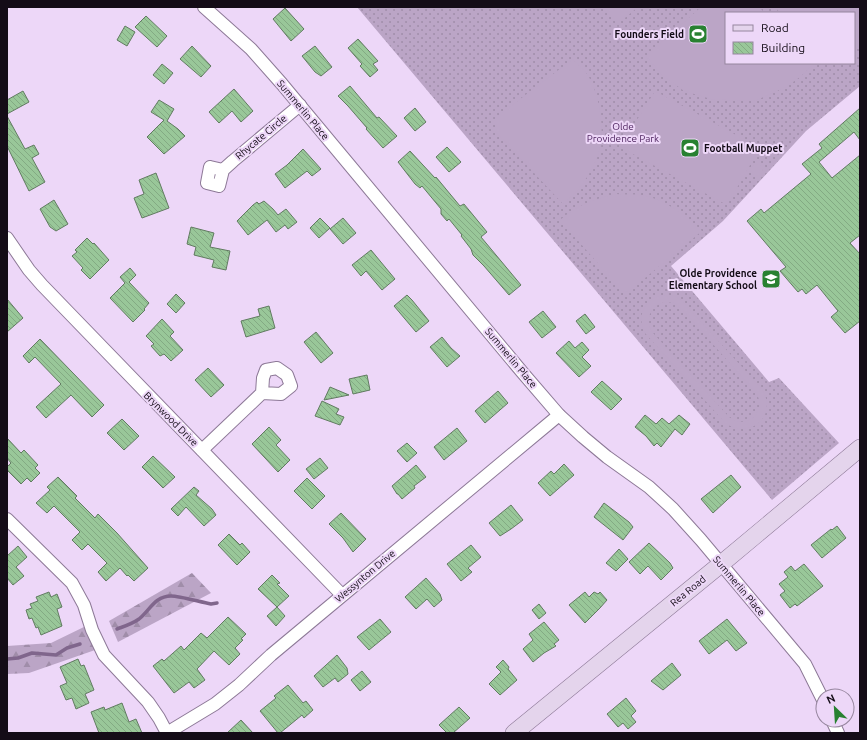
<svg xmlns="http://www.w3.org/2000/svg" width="867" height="740" viewBox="0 0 867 740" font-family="Ubuntu,sans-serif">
	<defs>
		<pattern id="grass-dots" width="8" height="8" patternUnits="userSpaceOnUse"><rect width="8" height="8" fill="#bba5c6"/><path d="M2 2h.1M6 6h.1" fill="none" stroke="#a08da9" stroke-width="1.8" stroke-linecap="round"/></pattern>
		<pattern id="forest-firs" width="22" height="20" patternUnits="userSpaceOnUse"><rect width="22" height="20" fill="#bba5c6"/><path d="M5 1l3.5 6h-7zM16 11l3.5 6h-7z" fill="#a08da9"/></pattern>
		<pattern id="building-back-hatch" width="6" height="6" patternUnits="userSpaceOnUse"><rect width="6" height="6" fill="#99c799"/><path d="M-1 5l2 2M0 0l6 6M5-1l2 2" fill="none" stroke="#83aa83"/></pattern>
	</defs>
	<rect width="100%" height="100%" fill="#edd7f8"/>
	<!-- grass -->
	<path fill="url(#grass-dots)" fill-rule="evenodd" d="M 357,7 L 860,7 L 860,86 L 806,131 L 723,221 L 671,266 L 769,382 L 779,378 L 839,443 L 772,500 ZM 726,13 L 854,13 L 854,63 L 726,63 Z"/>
	<!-- forest -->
	<g fill="url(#forest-firs)">
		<path d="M 192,573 L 211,593 L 118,642 L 109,621 Z"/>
		<path d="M 88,625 L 98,649 L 29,673 L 7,674 L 7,646 L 51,643 Z"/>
	</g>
	<!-- pitch -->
	<g fill="#bba5c6" fill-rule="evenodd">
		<path d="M 605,7 L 638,7 L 620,22 Z"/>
		<path d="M 701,7 L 759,7 L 765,13 L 726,13 L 726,63 L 811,63 L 813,65 L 800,77 L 786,87 L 757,100 L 741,101 L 711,99 L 684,91 L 661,74 L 646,56 Z"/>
		<path d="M 775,7 L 860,7 L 860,46 L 854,50 L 854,13 L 780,13 Z"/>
		<path d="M 573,59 C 577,64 584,69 587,74 C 600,94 606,132 598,155 C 592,173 578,192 563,204 L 495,131 L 495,118 Z"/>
		<path d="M 655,91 L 760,148 L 727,205 L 620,147 Z"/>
		<circle cx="757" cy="170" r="6"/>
		<path d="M 616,194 C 624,195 633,194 641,195 C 665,199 685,215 702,231 L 628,292 L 622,291 L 560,220 C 579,204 592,200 616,194 Z"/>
		<path d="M 668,295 L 674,296 L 682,301 L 762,389 C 778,415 752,439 726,424 L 645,333 C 635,314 647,295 668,295 ZM 665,302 L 674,303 L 681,308 L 757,394 C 766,414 746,430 729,417 L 653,333 C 644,320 650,306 665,302 Z"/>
	</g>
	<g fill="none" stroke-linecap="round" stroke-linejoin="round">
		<!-- stream -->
		<g stroke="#80668c" stroke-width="3.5">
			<path d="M 117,629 C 125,626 132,624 139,619 C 150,610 155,596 171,596 C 180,596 200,602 211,604 L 217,603"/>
			<path d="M 7,659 L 18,658 L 32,653 L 56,655 L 67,648 L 80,644"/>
		</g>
	</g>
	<!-- building -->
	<g fill="url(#building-back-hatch)" stroke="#617b61">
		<path d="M 285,8 L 304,29 L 291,41 L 273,19 Z"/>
		<path d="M 146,16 L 167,36 L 157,47 L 135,27 Z"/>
		<path d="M 125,26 L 135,32 L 127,46 L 117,40 Z"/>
		<path d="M 358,39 L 378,61 L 373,64 L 378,70 L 370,77 L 360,66 L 362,64 L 348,48 Z"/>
		<path d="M 192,46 L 211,66 L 201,77 L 180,59 Z"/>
		<path d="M 315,46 L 332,67 L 321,76 L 315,72 L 302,56 Z"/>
		<path d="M 162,64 L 173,73 L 164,84 L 153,75 Z"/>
		<path d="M 350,86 L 377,118 L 379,117 L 397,136 L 383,148 L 366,129 L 367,128 L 348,106 L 338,96 Z"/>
		<path d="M 234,89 L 253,111 L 241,122 L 232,111 L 219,123 L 209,112 Z"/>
		<path d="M 23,91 L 29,102 L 7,114 L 7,100 Z"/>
		<path d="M 159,100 L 174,109 L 167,121 L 178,129 L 185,136 L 164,154 L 147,137 L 164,120 L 151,112 Z"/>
		<path d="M 415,108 L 426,122 L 415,131 L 404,118 Z"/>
		<path d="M 860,108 L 860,140 L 854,132 L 819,162 L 832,178 L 860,155 L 860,235 L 850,243 L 860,254 L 860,321 L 845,333 L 831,317 L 838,311 L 817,285 L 806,294 L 802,289 L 798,292 L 780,271 L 786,267 L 747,221 L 761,209 L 764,213 L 811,174 L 802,164 L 822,148 L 819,144 Z"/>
		<path d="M 7,116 L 25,149 L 34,145 L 39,154 L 32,158 L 45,182 L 29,191 L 7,146 Z"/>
		<path d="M 447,147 L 461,162 L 449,172 L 436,157 Z"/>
		<path d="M 303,149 L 321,169 L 312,176 L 307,171 L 285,188 L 275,174 L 287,165 Z"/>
		<path d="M 410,151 L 435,178 L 436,177 L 460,206 L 464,204 L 487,232 L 481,237 L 521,285 L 509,295 L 484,266 L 473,255 L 471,249 L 461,236 L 462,235 L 449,219 L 447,221 L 441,214 L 441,209 L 422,186 L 420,188 L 415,184 L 398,162 Z"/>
		<path d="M 156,173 L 169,208 L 142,218 L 134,198 L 144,194 L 139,180 Z"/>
		<path d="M 54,200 L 68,224 L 56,231 L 50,227 L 40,209 Z"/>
		<path d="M 264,201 L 273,209 L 278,215 L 286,209 L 297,222 L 288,229 L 285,225 L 276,232 L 267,220 L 248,235 L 237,221 L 253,205 L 257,202 L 259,204 Z"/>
		<path d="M 320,218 L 330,228 L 319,238 L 310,228 Z"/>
		<path d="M 343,218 L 356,233 L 343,244 L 330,229 Z"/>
		<path d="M 191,227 L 214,233 L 210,247 L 230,251 L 226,270 L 212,267 L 214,260 L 194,255 L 196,247 L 187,244 Z"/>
		<path d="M 87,238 L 93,244 L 94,243 L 109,260 L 90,279 L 81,270 L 83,268 L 72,256 L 77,252 L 75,250 Z"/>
		<path d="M 371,250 L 395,279 L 382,290 L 366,271 L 361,276 L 352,265 Z"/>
		<path d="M 130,268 L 136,275 L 129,282 L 149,303 L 144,309 L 145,310 L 133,322 L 110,298 L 125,283 L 120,277 Z"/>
		<path d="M 176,294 L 185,303 L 176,313 L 167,304 Z"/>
		<path d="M 407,295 L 412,300 L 429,321 L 416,332 L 394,306 Z"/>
		<path d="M 7,299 L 23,318 L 7,332 Z"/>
		<path d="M 269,306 L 275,328 L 246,337 L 241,321 L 260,316 L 258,309 Z"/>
		<path d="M 543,311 L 556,327 L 542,338 L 529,322 Z"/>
		<path d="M 585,314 L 595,327 L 586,334 L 576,321 Z"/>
		<path d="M 162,319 L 174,332 L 170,336 L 183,350 L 171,361 L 164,354 L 160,356 L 151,346 L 154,344 L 146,336 Z"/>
		<path d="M 316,332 L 333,353 L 321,363 L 304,342 Z"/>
		<path d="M 442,337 L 451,348 L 460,356 L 447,367 L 430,347 Z"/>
		<path d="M 40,339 L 104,405 L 92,417 L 71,395 L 46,418 L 36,407 L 61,384 L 35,357 L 29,363 L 23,356 Z"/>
		<path d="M 569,341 L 575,348 L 582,342 L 589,350 L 582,357 L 591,366 L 579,377 L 556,353 Z"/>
		<path d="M 208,368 L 224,385 L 211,397 L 195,380 Z"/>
		<path d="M 367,375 L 370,390 L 353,394 L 349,379 Z"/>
		<path d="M 602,381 L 622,399 L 611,410 L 591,392 Z"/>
		<path d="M 330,387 L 349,395 L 324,400 Z"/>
		<path d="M 498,391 L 508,403 L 485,423 L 475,411 Z"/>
		<path d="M 322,401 L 339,409 L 336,414 L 344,417 L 340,425 L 315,416 Z"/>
		<path d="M 645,415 L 656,424 L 662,418 L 669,424 L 679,415 L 690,424 L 682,435 L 675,429 L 661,447 L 657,443 L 654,446 L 646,436 L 635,427 Z"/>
		<path d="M 122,419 L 139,436 L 124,450 L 107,433 Z"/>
		<path d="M 269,427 L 281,440 L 276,445 L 290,460 L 278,472 L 252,444 Z"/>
		<path d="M 457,428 L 467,441 L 444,460 L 434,447 Z"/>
		<path d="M 7,438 L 21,453 L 24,450 L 38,465 L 35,468 L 40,473 L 31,482 L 27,478 L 21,484 L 7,470 L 7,467 L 11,463 L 7,458 Z"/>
		<path d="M 407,443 L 417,453 L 407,462 L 397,451 Z"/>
		<path d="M 153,456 L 175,477 L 163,488 L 142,467 Z"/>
		<path d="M 320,458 L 328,468 L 314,479 L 306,469 Z"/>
		<path d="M 564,464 L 574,475 L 550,496 L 538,483 L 551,471 L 554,474 Z"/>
		<path d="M 416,465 L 426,477 L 414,486 L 415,488 L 402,499 L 398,494 L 397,494 L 392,486 Z"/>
		<path d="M 731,475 L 741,487 L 713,513 L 701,499 Z"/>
		<path d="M 58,477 L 77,496 L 75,498 L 95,518 L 98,514 L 117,533 L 148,568 L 134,581 L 128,575 L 127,576 L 120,568 L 106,581 L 98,572 L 107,563 L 88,544 L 82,550 L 72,540 L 80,532 L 54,506 L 47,513 L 36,503 L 50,490 L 47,487 Z"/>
		<path d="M 307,478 L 325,496 L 312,509 L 294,491 Z"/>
		<path d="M 194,487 L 199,491 L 196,495 L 212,509 L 216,515 L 204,526 L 186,507 L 178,516 L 171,509 Z"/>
		<path d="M 604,503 L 629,522 L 633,527 L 623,540 L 594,517 Z"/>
		<path d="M 511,505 L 523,520 L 511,529 L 500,536 L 489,523 Z"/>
		<path d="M 341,513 L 366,539 L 353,552 L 343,538 L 329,524 Z"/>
		<path d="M 837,526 L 846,538 L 822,558 L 811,545 L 831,529 L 832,530 Z"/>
		<path d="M 229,534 L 240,545 L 242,543 L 250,552 L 237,565 L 218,545 Z"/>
		<path d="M 649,543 L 670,563 L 673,568 L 661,580 L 648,566 L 640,574 L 629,562 Z"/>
		<path d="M 471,545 L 481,557 L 468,568 L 472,572 L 461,581 L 447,564 Z"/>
		<path d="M 18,546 L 27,557 L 16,567 L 24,576 L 13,585 L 7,578 L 7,556 Z"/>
		<path d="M 619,549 L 628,559 L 616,571 L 606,563 Z"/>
		<path d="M 804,564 L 823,586 L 797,606 L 795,604 L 790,608 L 780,595 L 785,591 L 779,584 L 788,577 L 784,572 L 791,566 L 795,571 Z"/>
		<path d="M 272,575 L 280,583 L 277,584 L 289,596 L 277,607 L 258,589 Z"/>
		<path d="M 426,578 L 440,594 L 442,600 L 434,607 L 427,599 L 416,609 L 405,597 Z"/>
		<path d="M 49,592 L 51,597 L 57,594 L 62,607 L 57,609 L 62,626 L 41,635 L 38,627 L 36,628 L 32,618 L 29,619 L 26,610 L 32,608 L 30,604 L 38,601 L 36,597 Z"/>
		<path d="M 585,592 L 589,597 L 594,592 L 598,594 L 600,592 L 607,600 L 600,608 L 585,623 L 569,605 Z"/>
		<path d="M 539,604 L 546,613 L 539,619 L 532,610 Z"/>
		<path d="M 277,607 L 285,616 L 276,626 L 267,616 Z"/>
		<path d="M 228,617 L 246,634 L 241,639 L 243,640 L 235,648 L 240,654 L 229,665 L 214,651 L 197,669 L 205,680 L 194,688 L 189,682 L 174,693 L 153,666 L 162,659 L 164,661 L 181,646 L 184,650 L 201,633 L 207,638 Z"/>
		<path d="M 380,619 L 391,632 L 369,650 L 357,637 Z"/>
		<path d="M 727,619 L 747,643 L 736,651 L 727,640 L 709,654 L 699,641 Z"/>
		<path d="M 544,622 L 559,640 L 554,644 L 556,646 L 544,653 L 533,662 L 523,649 L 533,640 L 529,634 Z"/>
		<path d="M 337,655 L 347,668 L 348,674 L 338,682 L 335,678 L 323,687 L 314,676 Z"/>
		<path d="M 78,659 L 81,666 L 84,665 L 94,690 L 85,694 L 89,703 L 76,709 L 72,698 L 66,700 L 60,686 L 67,683 L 60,667 Z"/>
		<path d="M 503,660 L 509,667 L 508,669 L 517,680 L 500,695 L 489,684 L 501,672 L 496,667 Z"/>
		<path d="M 672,663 L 681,675 L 663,690 L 651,681 Z"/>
		<path d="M 362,671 L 371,682 L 360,691 L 351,680 Z"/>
		<path d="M 288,685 L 303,703 L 306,701 L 313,710 L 304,718 L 302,715 L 280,733 L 278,733 L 260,711 L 276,698 L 274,696 Z"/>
		<path d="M 626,698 L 636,711 L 631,716 L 636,722 L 628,729 L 623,723 L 618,727 L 607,714 Z"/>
		<path d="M 122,703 L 129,722 L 136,719 L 142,733 L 99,733 L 91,712 L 104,707 L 105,710 Z"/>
		<path d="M 459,707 L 470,718 L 453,733 L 447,733 L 439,725 Z"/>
		<path d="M 241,720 L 253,733 L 227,733 Z"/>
	</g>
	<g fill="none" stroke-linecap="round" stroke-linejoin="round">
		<defs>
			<g id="minor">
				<path d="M 204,7 L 251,49 L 282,84 L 522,372 L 559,415 L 583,437 L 607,457 L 649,487 L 673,509 L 701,540 L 805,664 L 823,700"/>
				<path d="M 223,170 L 219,186 L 207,183 L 210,167 L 223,170 L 233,161 L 300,105"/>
				<path d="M 7,238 L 29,270 L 42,285 L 342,595"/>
				<path d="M 202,450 L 262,393 L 281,394 L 291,386 L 287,375 L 277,368 L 266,370 L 263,378 L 262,393"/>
				<path d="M 7,519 L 72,583 L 84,605 L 92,630 L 104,655 L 148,702 L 159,718 L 167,733"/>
				<path d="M 832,720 L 838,733"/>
				<path d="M 167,733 L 215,704 L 239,685 L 271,655 L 559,415"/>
			</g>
			<path id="secondary" d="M 514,733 L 721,564 L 860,448"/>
		</defs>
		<!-- minor casing -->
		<use href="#minor" stroke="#8d7997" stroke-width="14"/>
		<!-- secondary casing -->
		<use href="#secondary" stroke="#8d7997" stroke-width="18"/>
		<!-- minor -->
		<use href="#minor" stroke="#fff" stroke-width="12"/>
		<!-- secondary -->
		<use href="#secondary" stroke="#e4d4ec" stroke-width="17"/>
	</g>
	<!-- icons -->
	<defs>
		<symbol id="stadium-square" viewBox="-11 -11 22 22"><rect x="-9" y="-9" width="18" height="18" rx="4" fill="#288131" stroke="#edd7f8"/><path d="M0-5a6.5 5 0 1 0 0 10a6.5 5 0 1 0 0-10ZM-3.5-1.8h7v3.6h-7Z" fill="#fff"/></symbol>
		<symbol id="school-square" viewBox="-11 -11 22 22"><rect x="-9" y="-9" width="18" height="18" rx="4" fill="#288131" stroke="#edd7f8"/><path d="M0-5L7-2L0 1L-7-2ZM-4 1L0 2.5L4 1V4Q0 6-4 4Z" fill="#fff"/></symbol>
	</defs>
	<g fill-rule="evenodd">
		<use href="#stadium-square" x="687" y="23" width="22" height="22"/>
		<use href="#stadium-square" x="679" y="137" width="22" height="22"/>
		<use href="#school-square" x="760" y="268" width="22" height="22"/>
	</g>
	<g text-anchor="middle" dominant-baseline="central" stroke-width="4" stroke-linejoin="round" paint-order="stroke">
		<!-- poi labels -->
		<g font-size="10" font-weight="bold" fill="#140c17" stroke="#edd7f8" text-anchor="end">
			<text x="684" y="34">Founders Field</text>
			<text x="704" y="148" text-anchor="start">Football Muppet</text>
			<text x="757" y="273">Olde Providence<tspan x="757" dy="12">Elementary School</tspan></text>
		</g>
		<!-- street labels -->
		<g font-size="10" fill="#140c17" stroke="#edd7f8">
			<text transform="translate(303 110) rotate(50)">Summerlin Place</text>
			<text transform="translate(261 137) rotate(-40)">Rhycate Circle</text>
			<text transform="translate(511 358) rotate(50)">Summerlin Place</text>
			<text transform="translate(171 419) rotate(45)">Brynwood Drive</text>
			<text transform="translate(365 576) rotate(-40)">Wessynton Drive</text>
			<text transform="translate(739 586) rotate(50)">Summerlin Place</text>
			<text transform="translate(688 591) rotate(-39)">Rea Road</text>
		</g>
		<!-- park labels -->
		<g font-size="10" fill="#491e5a" stroke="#edd7f8">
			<text x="623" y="126">Olde<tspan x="623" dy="12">Providence Park</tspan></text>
		</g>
	</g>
	<!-- border -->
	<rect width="867" height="740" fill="none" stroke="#140c17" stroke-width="16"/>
	<!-- legend -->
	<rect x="725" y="12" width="130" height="52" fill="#edd7f8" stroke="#96869e"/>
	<rect x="733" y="25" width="20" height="6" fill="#e4d4ec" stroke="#96869e"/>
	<text x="761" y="32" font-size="12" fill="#140c17">Road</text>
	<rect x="733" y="42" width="20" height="12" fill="url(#building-back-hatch)" stroke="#96869e"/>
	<text x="761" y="52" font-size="12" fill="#140c17">Building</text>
	<!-- north arrow -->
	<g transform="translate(835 708) rotate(335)"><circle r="19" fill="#edd7f8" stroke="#96869e"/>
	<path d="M0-3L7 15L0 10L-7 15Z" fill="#288131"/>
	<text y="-6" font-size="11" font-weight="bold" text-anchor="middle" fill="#140c17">N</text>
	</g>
</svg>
